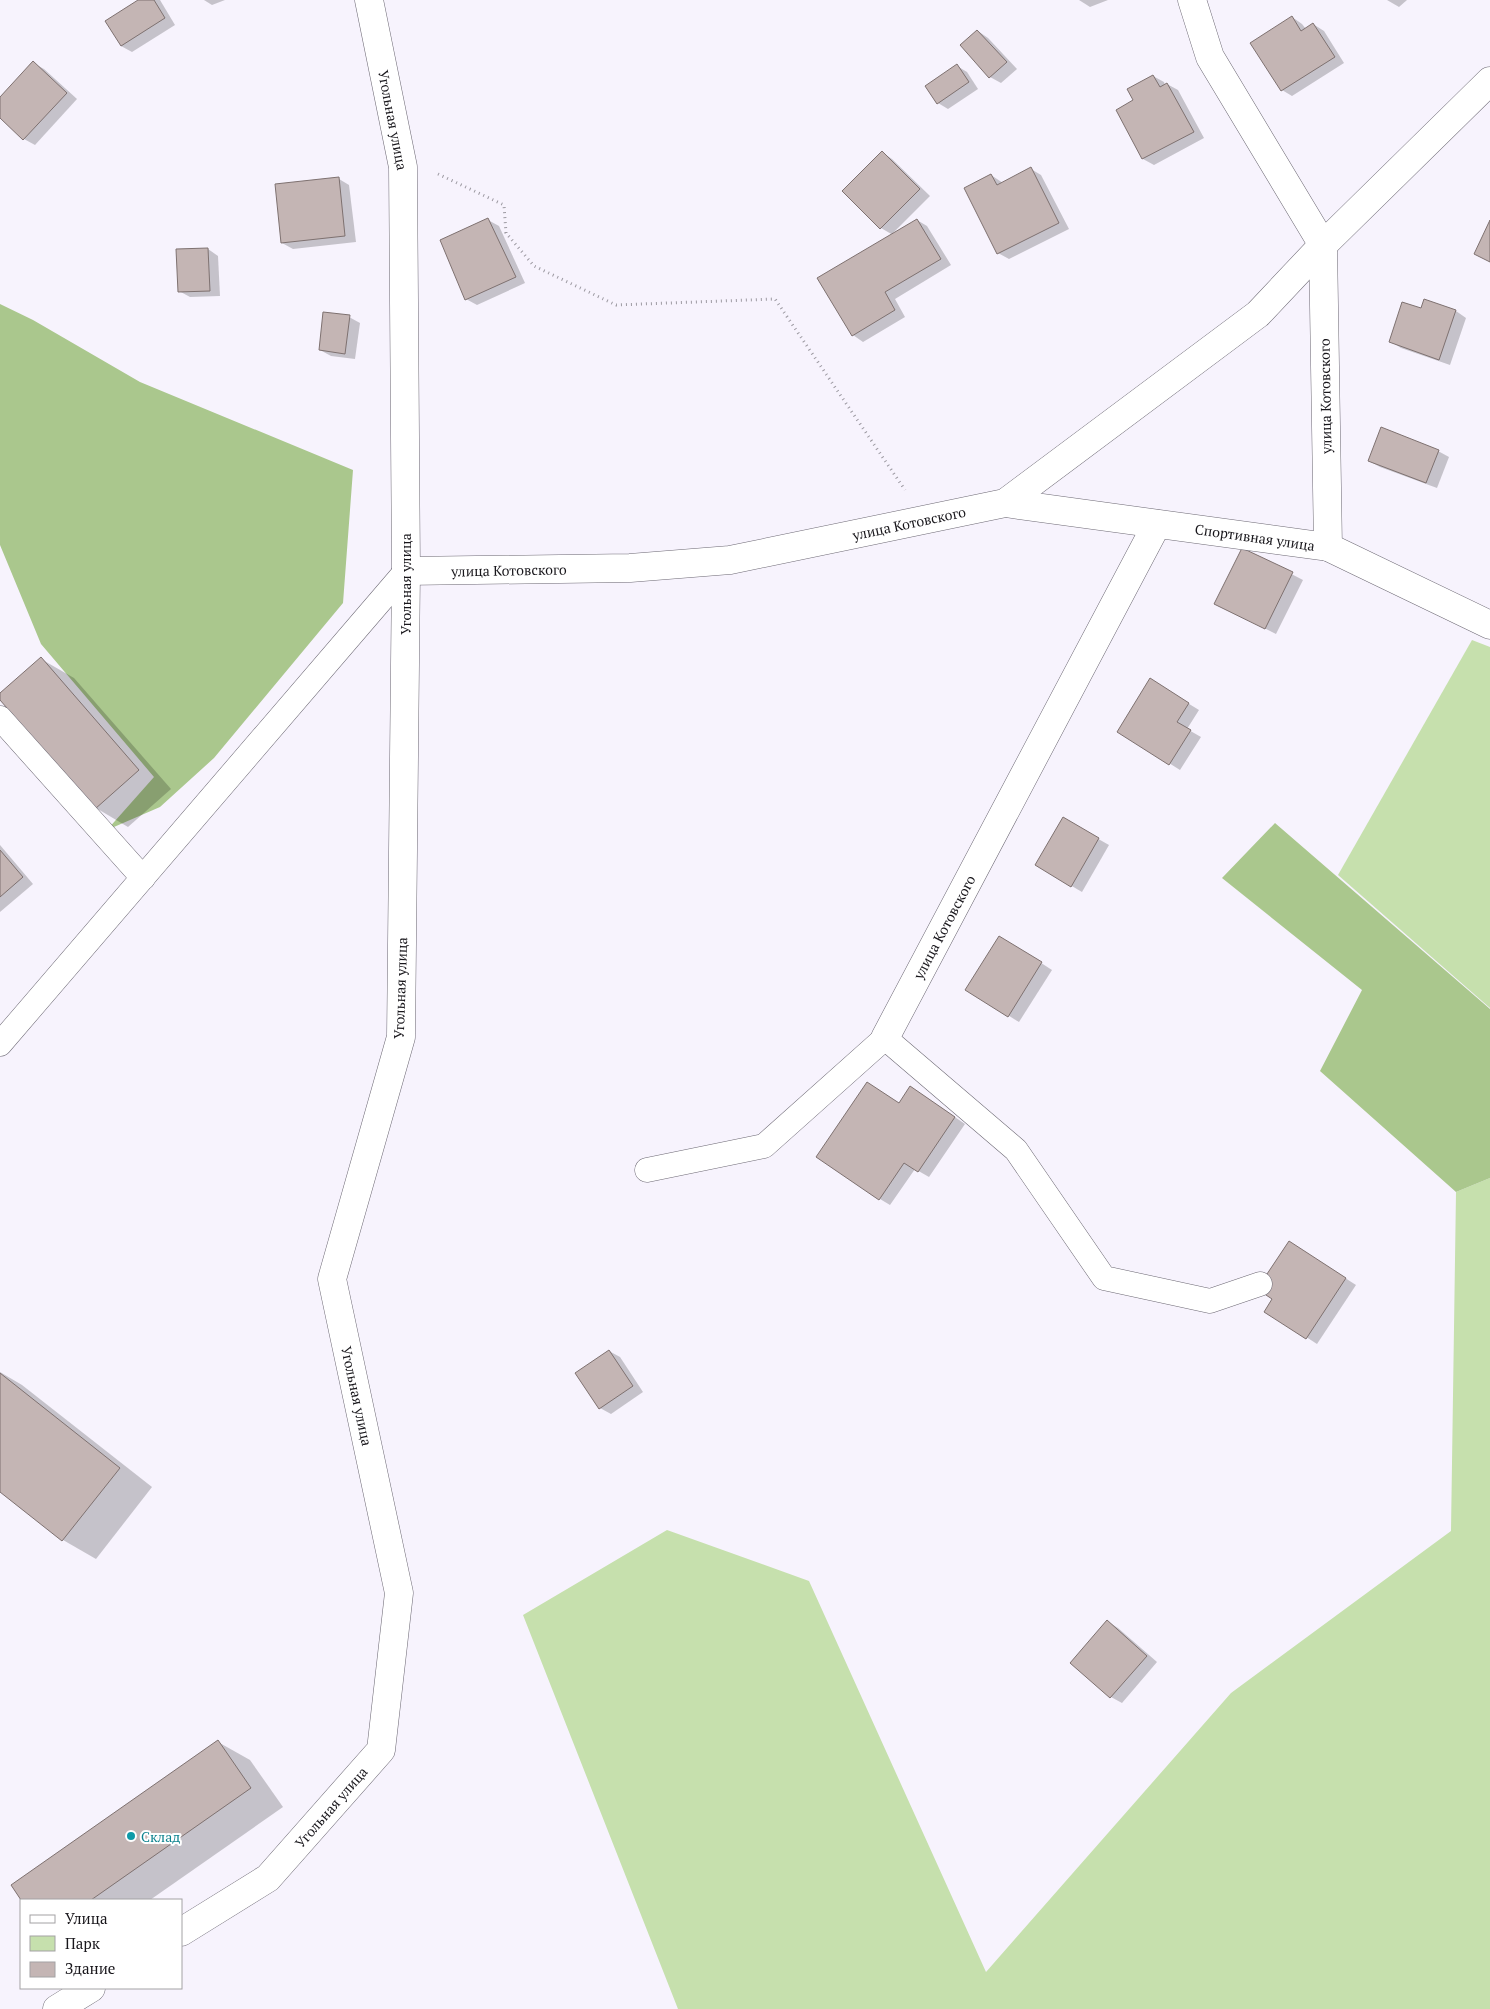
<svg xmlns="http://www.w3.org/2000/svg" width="1490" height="2009" viewBox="0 0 1490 2009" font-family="'PT Serif',serif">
	<rect width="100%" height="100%" fill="#f7f3fd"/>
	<!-- green -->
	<g fill="#c6e0ad">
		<path d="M 1472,640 L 1490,647 L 1490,1008 L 1338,875 Z"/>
		<path d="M 1490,1178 L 1490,2009 L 678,2009 L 523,1615 L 667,1530 L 809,1581 L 986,1972 L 1231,1693 L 1451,1531 L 1456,1192 Z"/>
	</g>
	<!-- forest -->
	<g fill="#aac78d">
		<path d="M 0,304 L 33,320 L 140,382 L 353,470 L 343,603 L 214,758 L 160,807 L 107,830 L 154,777 L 41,644 L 0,545 Z"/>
		<path d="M 1275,823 L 1490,1009 L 1490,1178 L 1456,1192 L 1320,1071 L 1362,990 L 1222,878 Z"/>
	</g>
	<!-- shadow -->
	<g fill="#0003">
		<path d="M 140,0 L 160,0 L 175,25 L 132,52 L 121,46 Z"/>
		<path d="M 204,0 L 225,0 L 212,5 Z"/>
		<path d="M 1079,0 L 1108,0 L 1090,7 Z"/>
		<path d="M 1387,0 L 1407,0 L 1399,7 Z"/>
		<path d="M 1292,17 L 1302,24 L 1306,29 L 1313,24 L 1324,31 L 1344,63 L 1292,96 L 1282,90 Z"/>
		<path d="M 978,31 L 988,38 L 1017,69 L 1001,83 L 990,77 Z"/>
		<path d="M 33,63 L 44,69 L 77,99 L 35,145 L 24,139 L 0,117 L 0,99 Z"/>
		<path d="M 957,66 L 967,72 L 978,89 L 948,109 L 938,103 Z"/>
		<path d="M 1153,76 L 1164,82 L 1165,85 L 1167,84 L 1178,90 L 1204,138 L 1154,165 L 1143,159 L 1117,110 L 1135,100 Z"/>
		<path d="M 882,152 L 892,159 L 930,196 L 892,234 L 917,220 L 927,226 L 951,265 L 895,299 L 905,317 L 863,342 L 853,335 L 893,235 L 881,228 L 844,191 Z"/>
		<path d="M 1031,169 L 1041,175 L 1069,229 L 1009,259 L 998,253 L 991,175 L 1003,183 Z"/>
		<path d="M 339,179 L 349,185 L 356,242 L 293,249 L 282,243 Z"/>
		<path d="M 488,220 L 499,226 L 525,283 L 477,305 L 466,299 Z"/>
		<path d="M 208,249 L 218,256 L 220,296 L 190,297 L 179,291 Z"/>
		<path d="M 1425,301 L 1456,311 L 1466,318 L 1450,365 L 1401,348 L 1390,341 L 1422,310 Z"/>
		<path d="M 349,317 L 360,323 L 355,359 L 331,356 L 320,350 Z"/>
		<path d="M 1438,451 L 1449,457 L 1437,488 L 1380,467 L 1369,461 Z"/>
		<path d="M 1243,549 L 1303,580 L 1276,634 L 1227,609 Z"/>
		<path d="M 41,659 L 74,678 L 171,789 L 128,827 L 96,808 L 0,698 L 0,695 Z"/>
		<path d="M 1150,680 L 1199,710 L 1187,729 L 1201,737 L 1180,770 L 1118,731 Z"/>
		<path d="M 1063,819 L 1109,845 L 1082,892 L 1036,865 Z"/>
		<path d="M 0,845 L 33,884 L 0,912 Z"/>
		<path d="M 1010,943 L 1052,970 L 1019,1022 L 967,990 Z"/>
		<path d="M 921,1094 L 965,1124 L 929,1177 L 915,1169 L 890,1205 L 880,1199 L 899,1104 Z"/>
		<path d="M 1300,1249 L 1356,1285 L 1317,1344 L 1266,1311 Z"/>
		<path d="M 609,1351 L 620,1357 L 643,1392 L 611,1414 L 600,1408 Z"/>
		<path d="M 0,1372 L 22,1385 L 152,1487 L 96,1559 L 63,1540 L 0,1491 Z"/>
		<path d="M 1107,1621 L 1118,1628 L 1157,1662 L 1122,1703 L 1111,1697 L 1072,1663 Z"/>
		<path d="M 218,1742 L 250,1760 L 283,1807 L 150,1900 L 23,1900 L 13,1885 Z"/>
	</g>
	<!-- building -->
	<g fill="#c4b5b4" stroke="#7e7170">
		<path d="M 138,0 L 154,0 L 165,18 L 121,46 L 105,21 Z"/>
		<path d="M 1292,16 L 1301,31 L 1313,23 L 1335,57 L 1281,91 L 1250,43 Z"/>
		<path d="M 977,30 L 1007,62 L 989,78 L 960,45 Z"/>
		<path d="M 33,61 L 67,93 L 23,140 L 0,118 L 0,97 Z"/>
		<path d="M 957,64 L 969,82 L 937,104 L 925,86 Z"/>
		<path d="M 1153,75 L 1160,87 L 1167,83 L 1194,132 L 1142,159 L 1116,110 L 1133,100 L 1127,89 Z"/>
		<path d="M 882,151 L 920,189 L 880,229 L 842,191 Z"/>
		<path d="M 1031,167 L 1059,223 L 997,254 L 964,188 L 991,174 L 997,185 Z"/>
		<path d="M 339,177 L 345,236 L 281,243 L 275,184 Z"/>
		<path d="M 488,218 L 516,277 L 465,300 L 440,240 Z"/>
		<path d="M 917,219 L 941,259 L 885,292 L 895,310 L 852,336 L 817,278 Z"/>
		<path d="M 1490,220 L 1490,262 L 1474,254 Z"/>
		<path d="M 208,248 L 210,291 L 178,292 L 176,249 Z"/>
		<path d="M 1424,299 L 1456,310 L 1439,360 L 1389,342 L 1402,302 L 1421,308 Z"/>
		<path d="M 323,312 L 350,315 L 345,354 L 319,350 Z"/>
		<path d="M 1381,427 L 1439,450 L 1426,483 L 1368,461 Z"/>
		<path d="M 1242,548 L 1293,572 L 1265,629 L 1214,604 Z"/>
		<path d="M 41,657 L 139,770 L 95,809 L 0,700 L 0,693 Z"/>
		<path d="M 1150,678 L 1189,703 L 1177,722 L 1191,730 L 1169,765 L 1117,732 Z"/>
		<path d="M 1063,817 L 1099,838 L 1071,887 L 1035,865 Z"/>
		<path d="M 0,850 L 23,877 L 0,897 Z"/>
		<path d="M 999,936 L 1042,962 L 1008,1017 L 965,990 Z"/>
		<path d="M 867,1082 L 899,1103 L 910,1086 L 955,1117 L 918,1172 L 904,1163 L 879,1200 L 816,1157 Z"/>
		<path d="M 1289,1241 L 1346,1278 L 1306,1339 L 1264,1312 L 1272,1299 L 1257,1289 Z"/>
		<path d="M 609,1350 L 633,1386 L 599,1409 L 575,1373 Z"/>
		<path d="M 0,1373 L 120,1468 L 62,1541 L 0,1492 Z"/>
		<path d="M 1107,1620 L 1147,1656 L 1110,1698 L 1070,1663 Z"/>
		<path d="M 218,1740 L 251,1788 L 91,1900 L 21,1900 L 11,1885 Z"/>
	</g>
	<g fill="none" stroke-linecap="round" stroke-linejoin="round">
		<defs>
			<g id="service">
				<path d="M 0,718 L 143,878"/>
				<path d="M 0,1044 L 406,571"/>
				<path d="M 647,1170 L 764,1146 L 885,1038 L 1016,1150 L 1104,1278 L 1210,1301 L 1260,1284"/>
			</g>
			<g id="minor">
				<path d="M 1192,0 L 1210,57 L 1323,245 L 1328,547"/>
				<path d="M 1005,503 L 1328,547 L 1490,625"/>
				<path d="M 406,571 L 630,568 L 730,560 L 1005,503 L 1258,314 L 1323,245 L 1490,81"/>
				<path d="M 885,1038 L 1157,524"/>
				<path d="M 181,1932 L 268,1878 L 381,1750 L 399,1593 L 332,1279 L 401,1037 L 406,571 L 403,167 L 369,0"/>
				<path d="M 57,2009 L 91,1988"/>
			</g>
		</defs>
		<!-- service casing -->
		<use href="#service" stroke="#6d6974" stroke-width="25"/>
		<!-- minor casing -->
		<use href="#minor" stroke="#6d6974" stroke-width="29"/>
		<!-- path -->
		<path stroke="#9c99a1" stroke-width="3" stroke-dasharray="1 4" stroke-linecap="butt" d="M 438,174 L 504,205 L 506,233 L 534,266 L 616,305 L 775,299 L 905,490"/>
		<!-- service -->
		<use href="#service" stroke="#fff" stroke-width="24"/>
		<!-- minor -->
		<use href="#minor" stroke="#fff" stroke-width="28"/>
	</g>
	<!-- markers -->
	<circle fill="#0f9aa8" stroke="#fff" stroke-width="2" cx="131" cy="1836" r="5"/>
	<g text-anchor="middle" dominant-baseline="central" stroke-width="4" stroke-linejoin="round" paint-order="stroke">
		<!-- street labels -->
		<g font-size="14" fill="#18161b" stroke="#fff">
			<text transform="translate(393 120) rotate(79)">Угольная улица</text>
			<text transform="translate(1325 396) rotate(-91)">улица Котовского</text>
			<text transform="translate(909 523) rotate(-12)">улица Котовского</text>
			<text transform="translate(1255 537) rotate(8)">Спортивная улица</text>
			<text transform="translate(509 570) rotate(-1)">улица Котовского</text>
			<text transform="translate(405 584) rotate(-90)">Угольная улица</text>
			<text transform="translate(944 927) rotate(-62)">улица Котовского</text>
			<text transform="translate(400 988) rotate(-88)">Угольная улица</text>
			<text transform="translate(357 1396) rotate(78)">Угольная улица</text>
			<text transform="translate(331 1807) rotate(-49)">Угольная улица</text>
		</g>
		<!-- culture labels -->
		<g font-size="14" fill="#0d838f" stroke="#fff" text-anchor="start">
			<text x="141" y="1836">Склад</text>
		</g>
	</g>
	<!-- legend -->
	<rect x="20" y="1899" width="162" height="90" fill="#ffffff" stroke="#a3a2a4"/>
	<rect x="30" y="1915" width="25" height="8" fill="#ffffff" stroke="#a3a2a4"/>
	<text x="65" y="1924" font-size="15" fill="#18161b">Улица</text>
	<rect x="30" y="1936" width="25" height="15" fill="#c6e0ad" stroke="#a3a2a4"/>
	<text x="65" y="1949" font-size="15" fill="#18161b">Парк</text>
	<rect x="30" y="1962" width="25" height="15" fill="#c4b5b4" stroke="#a3a2a4"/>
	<text x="65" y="1974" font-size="15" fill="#18161b">Здание</text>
</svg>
